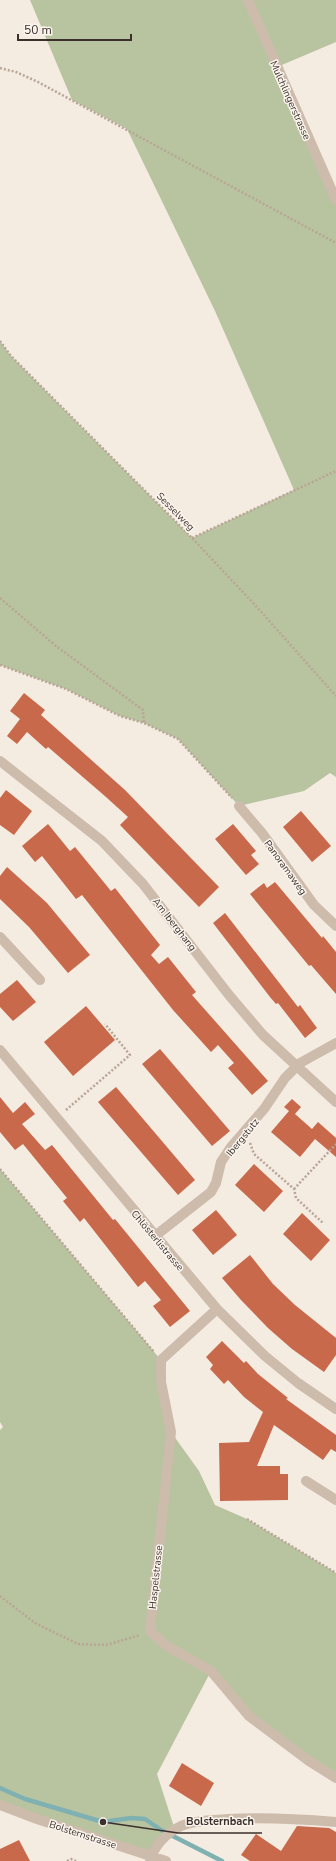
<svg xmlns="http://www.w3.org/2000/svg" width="336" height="1861" viewBox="0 0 336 1861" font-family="'Nunito Sans',sans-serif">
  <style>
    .green { fill: #b8c4a0 }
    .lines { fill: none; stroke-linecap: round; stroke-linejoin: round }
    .stream { stroke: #7fb0b2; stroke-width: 4.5 }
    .building { fill: #c8694b }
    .path { stroke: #b9a596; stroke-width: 2.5; stroke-dasharray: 2 2; stroke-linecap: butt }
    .minor { stroke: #cdbbac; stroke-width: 10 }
    .labels { text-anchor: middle; stroke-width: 3; stroke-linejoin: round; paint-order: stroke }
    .street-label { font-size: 10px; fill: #3b302b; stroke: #fbf5ee }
    .leader { fill: none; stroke: #3b302b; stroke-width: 1.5 }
    .callout-dot { fill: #3b302b; stroke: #fbf5ee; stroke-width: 1.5 }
    .callout-label { font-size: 11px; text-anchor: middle; font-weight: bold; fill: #3b302b; stroke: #fbf5ee; stroke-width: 3; stroke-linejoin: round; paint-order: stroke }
  </style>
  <rect width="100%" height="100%" fill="#f4ebe1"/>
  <path class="green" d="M30,0h306v42l-59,25 59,133v577l-6,-4 -26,18 -65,15 -61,-67 -34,-16 -24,-7 -54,-27 -66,-24v-324l11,15 181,182 102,-48 -79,-179 -88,-182 -55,-29z
    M0,1169l161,191 10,72 28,39 16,34 32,14 89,54v205l-87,-62 -38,-45 -54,103 18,56 -24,26 -151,-51v-375l3,-3 -3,-5z"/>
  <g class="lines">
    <path class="stream" d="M0,1788l25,11 78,23 28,-4 14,1 16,11 61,31"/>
  </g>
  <path class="building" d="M24,693l21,17 -4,5 84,75 94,97 -20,20 -79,-82 8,-8 -22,-20 -58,-50 -2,2 -19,-17 -10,12 -10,-8 13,-17 -10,-8z
    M6,790l26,21 -18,24 -14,-10v-27z
    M301,811l30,35 -19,16 -29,-35z
    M48,824l22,27 5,-4 36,44 4,-3 45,57 -9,10 8,9 9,-7 28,35 -4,3 76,86 -16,14 -24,-27 6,-5 -16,-18 -7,7 -38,-42 -91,-115 -6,4 -34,-43 -7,6 -13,-16z
    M233,824l23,27 -5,4 8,9 -13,11 -31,-36z
    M7,867l40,36 43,52 -22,18 -39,-46 -29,-28v-23z
    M275,882l47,56 1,-2 13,16v42l-25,-29 -2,1 -59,-72 14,-11 3,5z
    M225,913l73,94 2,-2 17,23 -12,10 -27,-35 -2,1 -6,-7 -57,-74z
    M17,980l19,22 -23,19 -13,-14v-13z
    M86,1006l29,34 -42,36 -29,-34z
    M160,1049l70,82 -18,15 -70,-82z
    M116,1087l79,93 -17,15 -80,-93z
    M0,1097l13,16 12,-11 10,12 -13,10 23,26 7,-5 61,75 2,-1 75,92 -20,16 -17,-21 8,-6 -16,-19 -7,6 -54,-69 -4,4 -17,-21 4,-3 -44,-54 -8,6 -15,-18z
    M292,1099l9,8 -6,7 17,15 6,-7 18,16v19l-21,-18 -15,18 -29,-25 18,-21 -5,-4z
    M254,1164l29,27 -19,21 -29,-27z
    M216,1210l21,25 -24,20 -21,-25z
    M302,1213l28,27 -19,21 -28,-27z
    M250,1255l23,29 22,21 41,33v17l-12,17 -32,-23 -24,-21 -27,-28 -19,-22z
    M222,1341l22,22 2,-2 12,13 30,24 -2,1 50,36v17l-5,-3 -8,11 -49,-35 -17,41h23v8h8v26l-68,1 -1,-58 30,-1 14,-30 -19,-15 -16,-17 -4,4 -14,-15 3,-4 -7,-8z
    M182,1763l32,20 -13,23 -32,-20z
    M297,1826l32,2 7,4v29h-86l-9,-6 15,-21 25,17z
    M19,1840l11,21h-30v-12z"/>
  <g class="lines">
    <path class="path" d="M0,68l16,4 22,10 298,161
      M0,341l11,15 181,182 63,67 81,91
      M192,538l144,-67
      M0,598l56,48 87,64 1,13
      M0,665l66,24 54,27 24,7 34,16 54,59
      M66,1110l64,-55 -25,-31
      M250,1143l4,11 40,35 2,9 27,25
      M0,1169l154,183
      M294,1189l42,-45
      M247,1519l89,54
      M0,1596l35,27 43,21 28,1 34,-10
      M67,1861l4,-2 5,2"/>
    <path class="minor" d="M248,0l88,200
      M0,761l102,80 41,43 86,111 34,40 73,67
      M239,806l23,27 52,72 22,21
      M0,937l40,43
      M0,1050l217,259 48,47 33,27 38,26
      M155,1236l56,-44 5,-9 5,-21 10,-15 33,-38 21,-31 15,-15 36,-20
      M217,1309l-56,51v22l10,50 -21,199 17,15 44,25 38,45 60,45 27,17
      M306,1481l30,19
      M0,1805l37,14 129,42
      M150,1861c4,-15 16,-28 31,-35 15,-6 33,-6 48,-7 36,-2 71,0 107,3"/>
  </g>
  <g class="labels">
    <g class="street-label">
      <text transform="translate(291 100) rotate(66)" y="4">Mulchlingerstrasse</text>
      <text transform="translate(176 511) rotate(45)" y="4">Sesselweg</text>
      <text transform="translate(286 867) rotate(54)" y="4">Panoramaweg</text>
      <text transform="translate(175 924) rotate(52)" y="4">Am Iberghang</text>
      <text transform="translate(242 1137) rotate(-51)" y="4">Ibergstutz</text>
      <text transform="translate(158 1240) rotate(50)" y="4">Chlösterlistrasse</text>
      <text transform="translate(155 1577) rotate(-84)" y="4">Haspelstrasse</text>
      <text transform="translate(83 1834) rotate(18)" y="4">Bolsternstrasse</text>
    </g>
  </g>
  <path class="leader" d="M103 1822L178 1833H262"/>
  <circle class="callout-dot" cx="103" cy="1822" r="4"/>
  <g class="callout-label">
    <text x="220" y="1825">Bolsternbach</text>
  </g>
  <path d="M18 34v6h113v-6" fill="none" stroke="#3b302b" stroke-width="2"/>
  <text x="24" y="34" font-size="12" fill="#3b302b" stroke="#fbf5ee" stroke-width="3" paint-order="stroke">50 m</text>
</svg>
